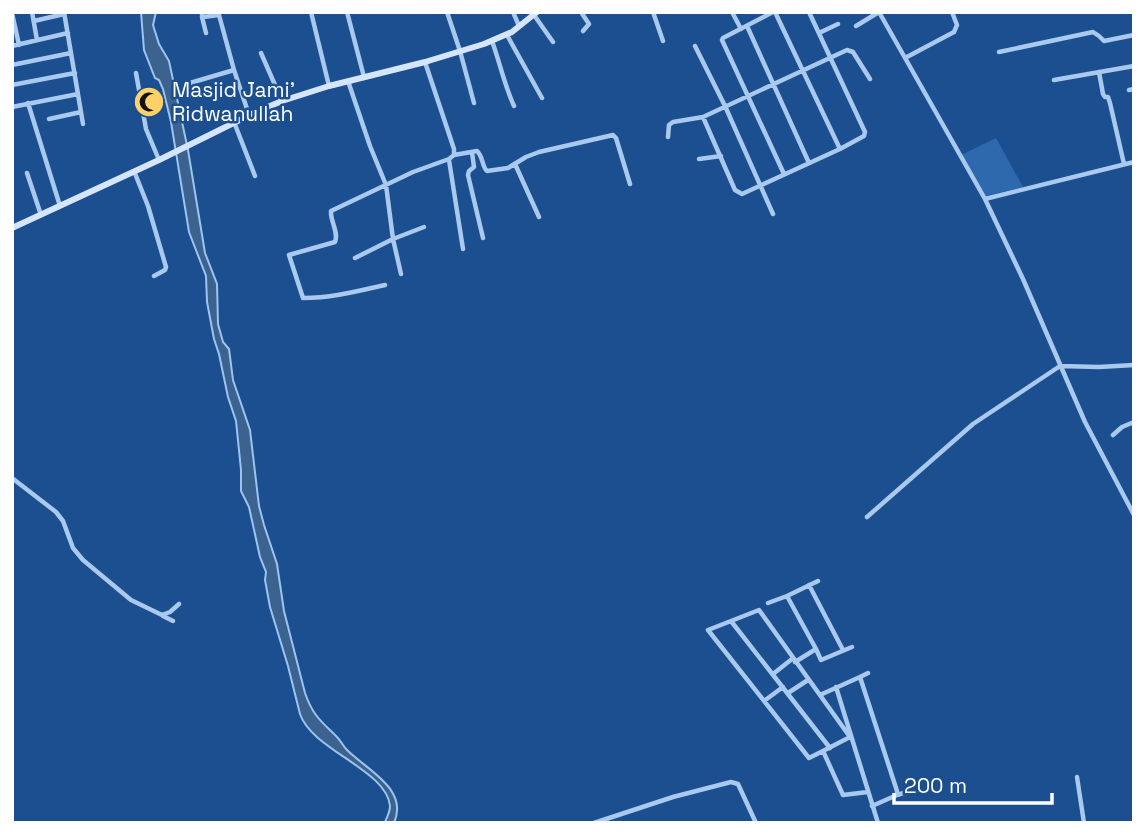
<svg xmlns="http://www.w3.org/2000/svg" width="1146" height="835" viewBox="0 0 1146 835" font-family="'Space Grotesk',sans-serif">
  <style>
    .green { fill: #2e69ad }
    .water { fill: #3c6290; stroke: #9cc4f0; stroke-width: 2 }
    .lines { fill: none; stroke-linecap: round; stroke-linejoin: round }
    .minor { stroke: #a9c9ee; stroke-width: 4.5 }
    .secondary { stroke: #d6e6fa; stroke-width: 6 }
    .labels { text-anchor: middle; stroke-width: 5; stroke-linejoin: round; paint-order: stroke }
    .poi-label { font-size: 21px; fill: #fff; stroke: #1b4f8f; text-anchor: start }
  </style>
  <rect width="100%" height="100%" fill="#1b4f8f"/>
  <path class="green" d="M996,138l27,49 -38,9 -24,-41z"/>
  <path class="water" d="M141,12h15l-3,13 6,19 10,17 19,89 17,103 12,31 1,40 5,18 6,7 4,31 17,50 9,76 5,19 13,39 7,47 21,82c8,23 16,28 32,44 4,4 6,9 10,13 20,20 62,39 47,73l-9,-1c2,-5 5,-10 5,-16 -3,-36 -78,-56 -90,-92l-12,-48 -18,-59 -5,-27 1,-8 -6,-15 -11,-50 -8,-16v-21l-5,-49 -8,-24 -9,-43 -5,-15 -7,-37 -1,-26 -17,-44 -18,-110 -8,-33 -4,-9 -4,-2 -11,-28z"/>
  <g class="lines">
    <path class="minor" d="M32,12l5,28
      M201,12l2,5 16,-2 15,55 15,45
      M311,12l18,74
      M347,12l17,65
      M447,12l13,39 14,52
      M513,12l6,14
      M581,12l8,12 -6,7
      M653,12l10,29
      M732,12l9,17
      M773,12l-50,26 -1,2 62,134
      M775,12l65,137
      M879,12l106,187 38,80 62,143 49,93
      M12,13l7,32
      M534,15l19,27
      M202,17l4,16
      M34,21l30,-7
      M747,26l62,137
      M856,26l23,-14
      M819,33l19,-9
      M507,35l35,63
      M492,41c8,22 12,43 22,65
      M12,46l56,-13
      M695,46l30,60 48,108
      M999,52l94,-20 6,4 5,5 30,-6
      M261,53l21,48
      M905,58l49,-26 3,-7 -5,-13
      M12,65l59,-12
      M1099,72l4,22 2,3h3l2,6 14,61
      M136,73l10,56 13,31
      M1054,80l80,-14
      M348,81l22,65 16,39 7,54 8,35
      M190,83l44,-13
      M12,85l63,-12
      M1129,90l5,-1
      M28,103l32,103
      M12,107l66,-13
      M81,112l2,12
      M703,117l32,73 7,4 98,-45 24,-13 1,-4 -56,-120
      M49,119l32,-7 -17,-100
      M234,122l21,54
      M668,137l1,-12 4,-3 30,-5 144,-67 6,2 17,27
      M472,152l2,15 -5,4 -1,4 15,63
      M454,155l23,-4c6,5 5,16 10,20l21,-3 18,-11 13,-5 74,-17 3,3 14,46
      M699,159l22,-3
      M449,160l14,89
      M515,164l24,53
      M134,171l14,35 18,61 -1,3 -11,6
      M27,173l14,42
      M985,199l149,-37
      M355,258l38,-19 31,-12
      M385,285c-27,6 -53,13 -82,13l-14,-43 46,-13c4,-10 -5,-21 -4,-31l82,-39 36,-13 5,-4v-6l-29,-87
      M1113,435l9,-8 12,-5
      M12,478l44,34 7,9 10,27 10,12 48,40 31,15 8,-3 9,-8
      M867,517l106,-93 87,-58 39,1 35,-2
      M809,585l34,65
      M787,596l31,-15
      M768,603l19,-7 29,53
      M163,616l10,5
      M731,621l28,-11 91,127 -27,14 20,44 25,-3
      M795,662l21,-13 5,11 31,-13
      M773,674l19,-15
      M860,677l8,-4
      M836,687l42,136
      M788,693l20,-13
      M820,695l40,-18 37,114v4l-25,11
      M764,701l19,-14
      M823,751l-14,7 -101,-128 23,-9 99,127
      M1077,777l7,46
      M897,795l10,-3
      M594,823l79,-26 58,-15 7,2 18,39"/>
    <path class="secondary" d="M12,228l147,-68 97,-48 26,-11 47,-15 96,-24 59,-18 28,-12 25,-20"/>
  </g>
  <defs>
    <g id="mosque-disc" transform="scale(1.575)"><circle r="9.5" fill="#ffd166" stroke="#1b4f8f"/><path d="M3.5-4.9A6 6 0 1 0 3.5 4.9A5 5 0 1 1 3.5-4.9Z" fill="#111"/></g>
  </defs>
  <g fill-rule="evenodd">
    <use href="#mosque-disc" x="149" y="102"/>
  </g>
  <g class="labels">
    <g class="poi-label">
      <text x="172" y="97">Masjid Jami'<tspan x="172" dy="24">Ridwanullah</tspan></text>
    </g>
  </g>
  <rect width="1146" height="835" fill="none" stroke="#ffffff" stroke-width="28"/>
  <path d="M894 793v10h158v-10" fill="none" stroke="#ffffff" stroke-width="3.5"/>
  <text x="904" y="793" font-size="21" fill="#ffffff" stroke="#1b4f8f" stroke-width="5" paint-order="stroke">200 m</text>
</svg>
